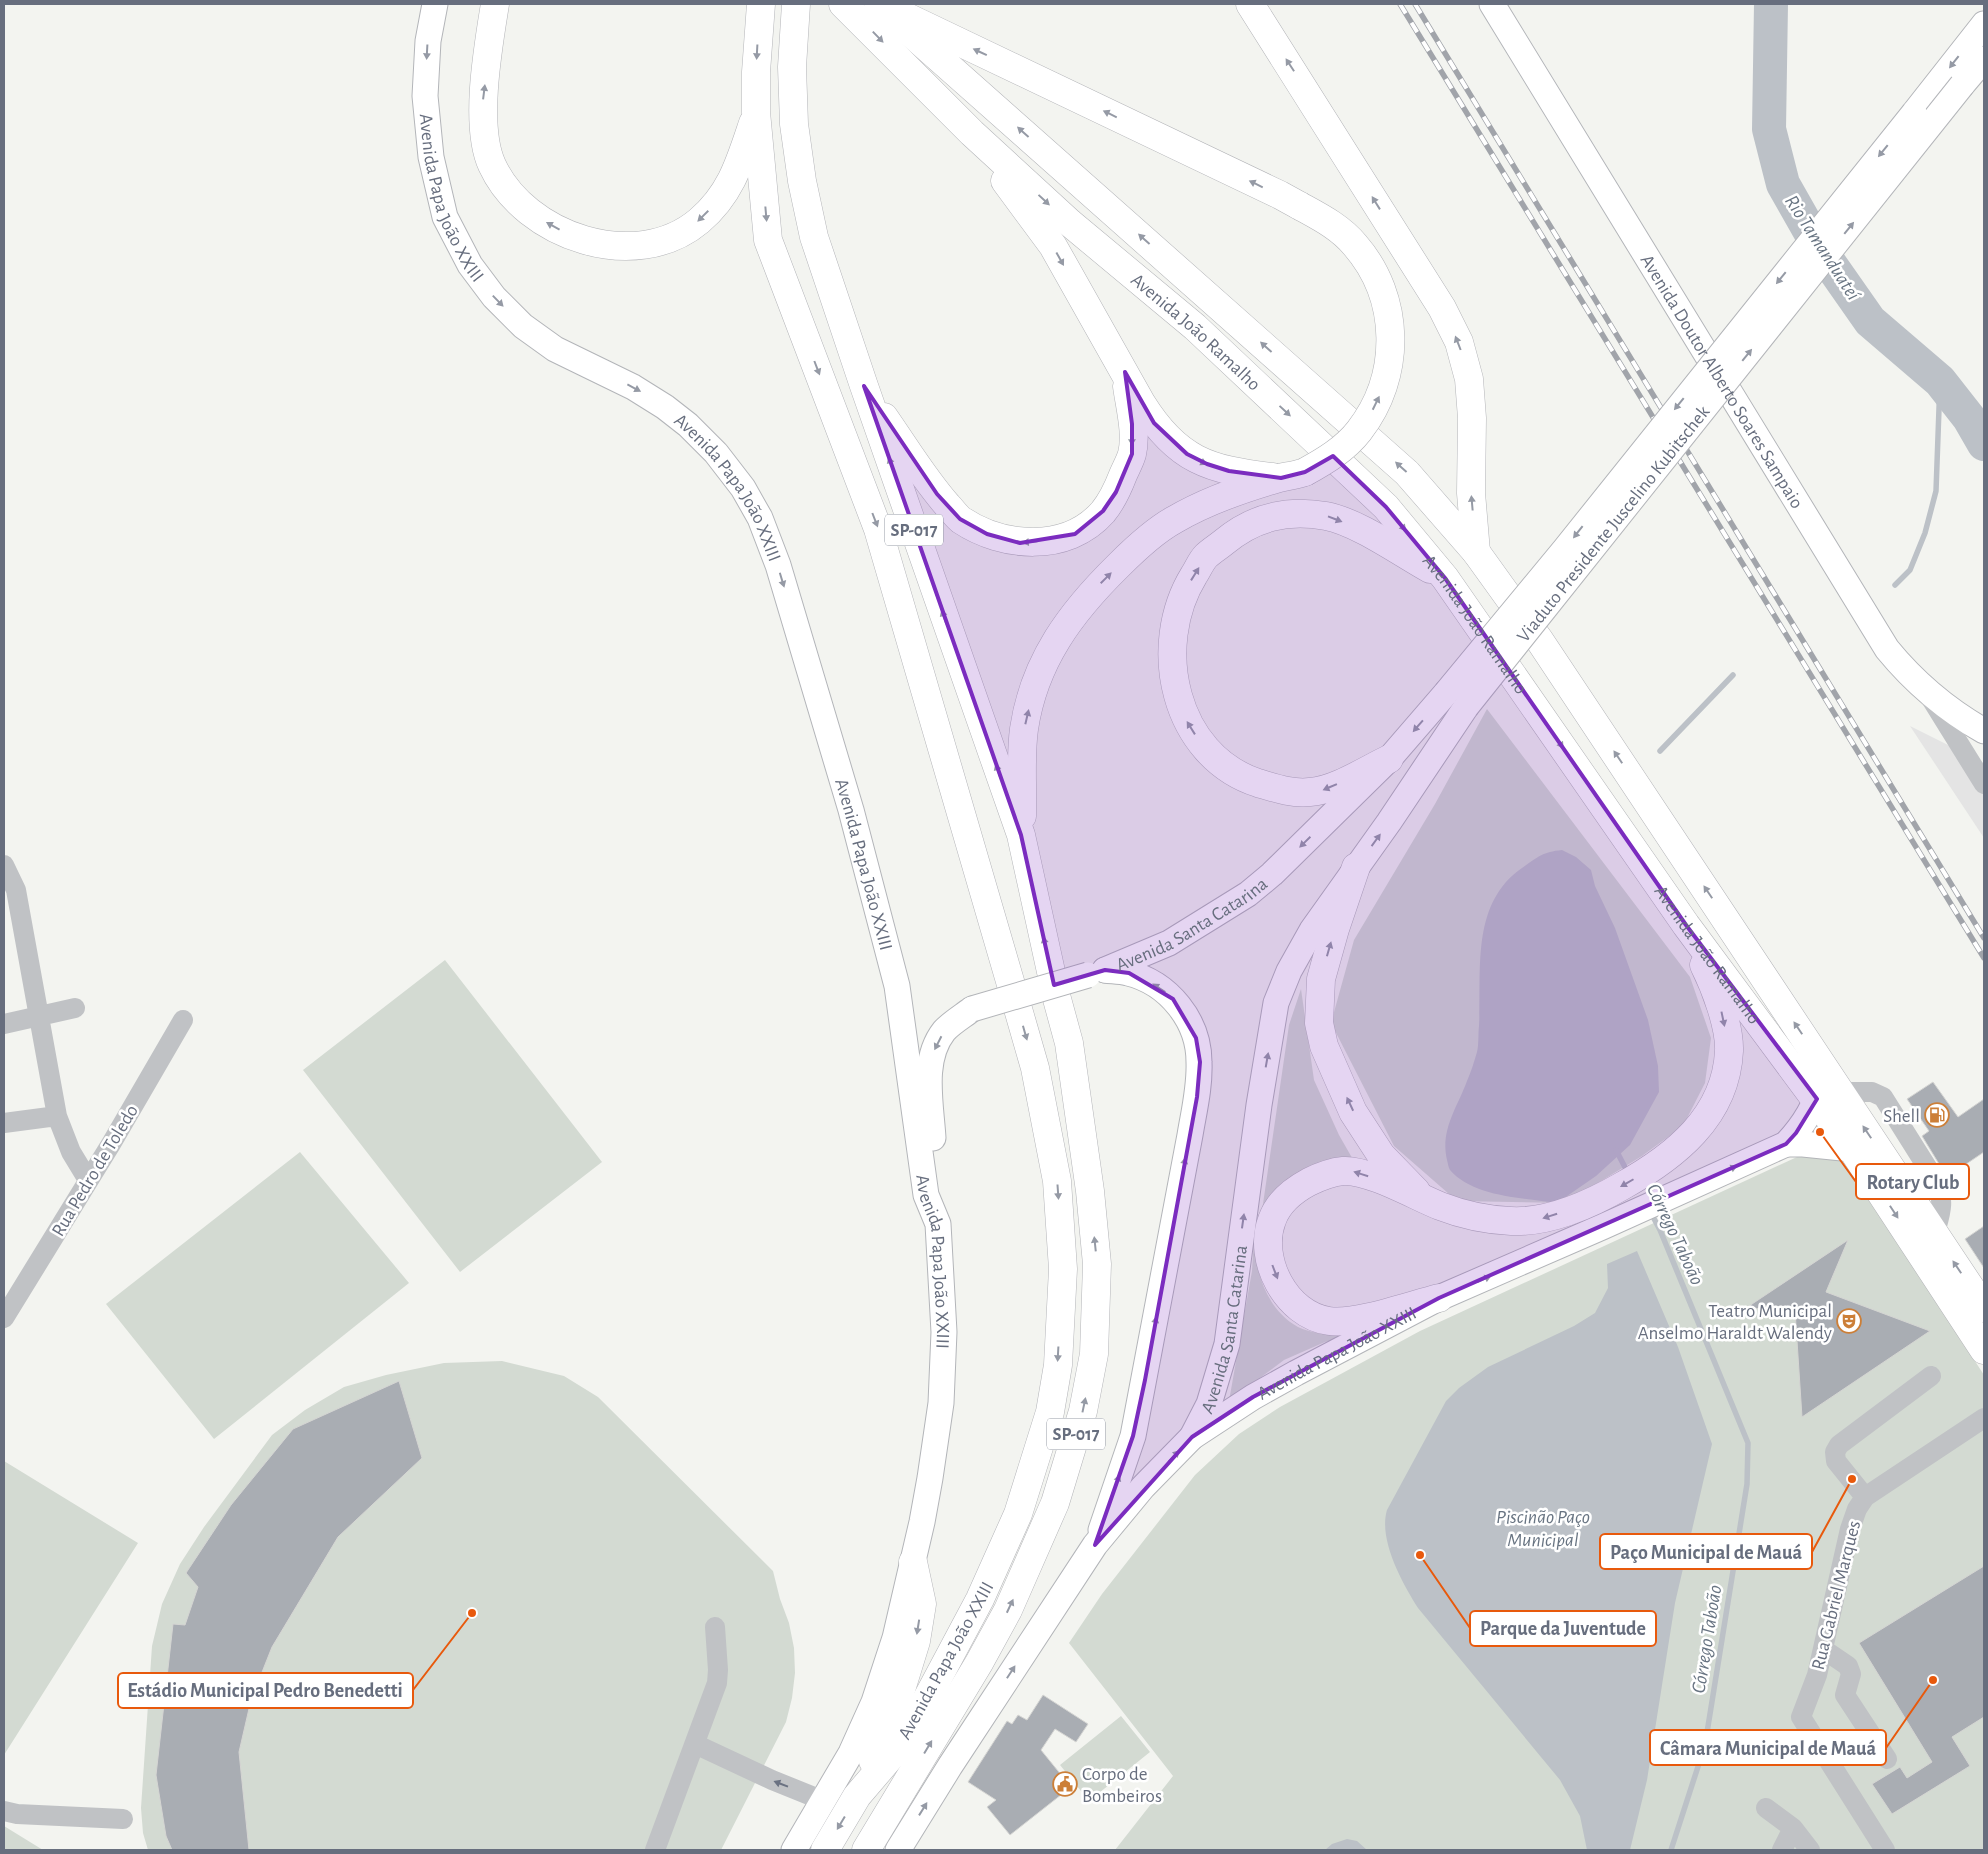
<svg xmlns="http://www.w3.org/2000/svg" width="1988" height="1854" viewBox="0 0 1988 1854" font-family="'Alegreya Sans',sans-serif">
  <style>
    .built { fill: #e4e4e4 }
    .green { fill: #d3dad2 }
    .water { fill: #bcc1c7 }
    .lines { fill: none; stroke-linecap: round; stroke-linejoin: round }
    .stream { stroke: #bcc1c7; stroke-width: 5.5 }
    .river { stroke: #bcc1c7; stroke-width: 34 }
    .building { fill: #a9adb3; stroke: #d5d5d3 }
    .major-casing { stroke: #b3b5b9; stroke-width: 27 }
    .highway-casing { stroke: #b3b4b8; stroke-width: 29 }
    .minor { stroke: #c0c2c5; stroke-width: 20 }
    .major { stroke: #fff; stroke-width: 25 }
    .highway { stroke: #fff; stroke-width: 28 }
    .rail-casing { stroke: #a1a4aa; stroke-width: 5.5 }
    .rail { stroke: #fff; stroke-width: 4; stroke-dasharray: 11; stroke-linecap: butt }
    .major-bridge-casing { stroke: #b3b5b9; stroke-width: 27; stroke-linecap: butt }
    .highway-bridge-casing { stroke: #b3b4b8; stroke-width: 29; stroke-linecap: butt }
    .major-bridge { stroke: #fff; stroke-width: 25 }
    .highway-bridge { stroke: #fff; stroke-width: 28 }
    .oneway { fill: #959aa5 }
    .oneway2 { fill: #6b7282 }
    .marked { fill: #7b2cbf; fill-opacity: 0.2; stroke: #7b2cbf; stroke-width: 4; stroke-linejoin: round }
    .labels { text-anchor: middle; stroke-width: 5; stroke-linejoin: round; paint-order: stroke }
    .shield { fill: #fff; stroke: #959aa5; stroke-width: 1 }
    .shield-label { font-size: 18px; font-weight: bold; fill: #676e7e }
    .street-label { font-size: 19px; fill: #676e7e; stroke: #fff }
    .poi-label { font-size: 19px; fill: #676e7e; stroke: #fff; text-anchor: end }
    .water-label { font-size: 20px; font-style: italic; fill: #687482; stroke: #fff }
    .leader { fill: none; stroke: #e8590c; stroke-width: 2 }
    .callout-dot { fill: #e8590c; stroke: #fff; stroke-width: 2 }
    .callout { fill: #fff; stroke: #e8590c; stroke-width: 2 }
    .callout-label { font-size: 20px; text-anchor: middle; font-weight: bold; fill: #676e7e }
  </style>
  <rect width="100%" height="100%" fill="#f3f4f0"/>
  <path class="built" d="M1910,726l74,37v75z"/>
  <path class="green" d="M1487,709l203,268 21,61 -6,45 -22,43 -41,30 -77,47 -108,-2 -63,-55 -63,-123 23,-83 81,-136z
    M445,960l157,202 -142,110 -157,-202z
    M1301,989l13,91 25,55 16,28 -42,5 -57,92c5,27 17,53 42,67 11,6 34,8 47,10l-20,5 -41,18 -55,41 23,-130 2,-33 9,-34 26,-179z
    M1810,1151l36,12 138,212v475h-869l58,-74 -104,-133 33,-49 93,-119 44,-41 41,-27 140,-76z
    M300,1152l109,131 -195,156 -108,-135z
    M502,1361l62,15 34,21 175,174 7,28 9,24 5,25 1,25 -3,25 -6,24 -65,128h-573l-5,-17 -2,-25 11,-162 10,-42 18,-40 24,-37 68,-92 33,-25 39,-23 42,-12 58,-12z
    M4,1461l134,82 -134,212z
    M1121,1716l29,36 -61,49 -29,-36z
    M4,1826l39,24h-39z"/>
  <path class="water" d="M1562,850l14,7 15,13 4,16 20,42 33,92 10,46 1,26 -29,53 -34,31 -39,27c-33,-5 -84,-6 -107,-33 -2,-3 -2,-7 -3,-10 -7,-30 10,-52 20,-79 4,-9 7,-19 10,-29 2,-8 1,-18 2,-26 3,-55 -9,-122 43,-158 16,-11 20,-16 40,-18z
    M1637,1251l41,96 34,97 -37,159 -28,177 -17,70h-43l-7,-34 -20,-36 -142,-172c-15,-24 -40,-68 -31,-98l59,-109 13,-13 29,-21 86,-41 21,-13 13,-25 -1,-24z
    M1347,1839l10,2 10,9h-42l7,-6z"/>
  <g class="lines">
    <path class="stream" d="M1895,585l15,-15 15,-37 11,-42 4,-110
      M1660,751l73,-76
      M1616,1150l13,25
      M1650,1211l10,19 88,213 -1,41 -42,261 -34,105"/>
    <path class="river" d="M1771,4l-2,125 14,55 38,67 49,70 70,60 29,37 15,26"/>
  </g>
  <path class="building" d="M1933,1082l25,35 26,-18v53l-37,25 -25,-41 7,-5 -22,-32z
    M1984,1226v42l-19,-29z
    M1848,1240l-22,52 104,39 -128,86 -7,-107 -49,-2z
    M399,1381l23,77 -84,79 -66,110 -21,53 -12,52 10,98h-77l-6,-14 -10,-61 17,-151 12,1 13,-38 -12,-14 45,-68 62,-76z
    M1984,1566v151l-32,20 18,29 -78,48 -20,-30 28,-17 7,11 25,-16 -73,-119z
    M1043,1695l45,29 -12,18 -21,-13 -14,21 30,37 -61,48 -23,-28 9,-7 -28,-18 39,-61 5,3 6,-9 9,5z"/>
  <g class="lines">
    <g class="major-casing">
      <g id="major">
        <path id="s1" d="M435,4l-7,37 -3,55 6,61 14,60 25,48 24,32 29,29 32,23 78,38 32,20 23,18 28,28 27,35 17,30 18,47 73,245 46,176 29,209 12,29 6,108 -3,71 -11,75 -8,44 -27,116 -21,64 -23,51 -57,97"/>
        <path id="s2" d="M1492,4l395,645c27,33 60,61 97,82"/>
        <path d="M1962,85l22,-26"/>
        <path d="M1914,113l70,-89"/>
        <path id="s3" d="M1105,970l64,-27 79,-49 24,-20 117,-115 57,-66"/>
        <path d="M933,1138c-2,-34 -12,-78 11,-107 7,-8 19,-15 28,-22"/>
        <path d="M1786,1144h17l49,5"/>
        <path id="s4" d="M1192,1437l17,-33 18,-60 32,-239 17,-102 13,-32 23,-41 77,-108 77,-115"/>
        <path d="M1101,1530l32,-94 57,-301c4,-24 10,-48 9,-73 0,-41 -30,-79 -71,-89 -7,-2 -15,-2 -23,-3"/>
        <path id="s5" d="M898,1850l52,-84 145,-221 48,-58 49,-50 61,-40 43,-24 143,-75 163,-71 184,-83c17,-18 29,-36 35,-60"/>
      </g>
    </g>
    <g class="highway-casing">
      <g id="highway">
        <path d="M495,4c-7,43 -21,122 -3,161 33,72 144,109 207,56 32,-27 41,-59 54,-98"/>
        <path d="M761,4l-5,68v40l12,128 110,289 134,459 23,80 22,113 6,88 -5,96 -8,47 -32,102 -38,85 -57,107 -31,49 -35,41 -32,54"/>
        <path d="M796,4l-4,63 2,57 8,57 12,56 50,149 157,449 36,164 12,44 21,148 7,73 -3,90 -11,57 -28,92 -47,107 -29,53 -113,187"/>
        <path id="s6" d="M843,4l129,129 98,90 125,104 191,180 59,71 241,347 166,224 132,201"/>
        <path d="M878,4l529,469 69,79 64,89 444,667"/>
        <path d="M1250,4l192,304 17,34 10,37 3,39 -1,75 5,59"/>
        <path d="M907,17l373,178 20,11"/>
        <path d="M1005,181l48,65 89,158c35,56 67,66 130,73"/>
        <path d="M884,417c21,30 40,62 64,89 4,4 8,10 13,14 42,28 106,33 142,-8 9,-11 15,-24 20,-37 3,-7 7,-14 9,-21 5,-21 -2,-46 -5,-68"/>
        <path d="M1389,759c-23,11 -53,31 -79,33 -18,2 -35,-4 -52,-9 -84,-27 -108,-137 -64,-208 4,-6 7,-14 12,-19 5,-5 12,-9 18,-14 30,-25 63,-33 102,-26 32,6 75,37 104,53"/>
        <path d="M1022,816c1,-29 -2,-58 2,-87 10,-68 47,-117 95,-164 16,-16 35,-34 55,-45 32,-19 70,-32 105,-42 9,-2 18,-3 26,-6"/>
        <path d="M1356,867l-21,62 -14,50 -2,44 5,23 29,66 28,43 35,36"/>
        <path d="M1439,1298c-28,7 -83,27 -110,23 -43,-6 -72,-62 -57,-101 6,-17 22,-30 37,-38 10,-5 23,-10 34,-11 25,-2 74,26 97,35 23,9 47,14 71,15 38,2 78,-16 111,-35 52,-29 104,-69 107,-135 1,-25 -14,-64 -25,-86"/>
        <path d="M873,1761l22,-52 21,-68 6,-37 -9,-42"/>
      </g>
    </g>
    <path class="minor" d="M1930,697l54,87
      M4,865l12,25 41,226 14,36 17,28
      M4,1024l71,-16
      M1840,1092h32l11,5 54,86c8,20 3,31 -2,50
      M4,1123l53,-7
      M4,1318l107,-174 72,-124
      M1865,1497l-29,-36 -1,-9 4,-7 92,-69
      M1823,1649l25,17 3,8 -6,21 42,64
      M695,1744l77,36 52,21
      M1766,1808l27,20 17,22
      M4,1811l13,3 106,5
      M655,1850l62,-167 1,-13 -3,-43
      M1782,1850l11,-22
      M1885,1850l-84,-133 16,-42 33,-146 7,-20 8,-12 119,-79"/>
    <use href="#major" class="major"/>
    <use href="#highway" class="highway"/>
    <g class="rail-casing">
      <path id="rail" d="M1400,4l584,954
        M1415,4l569,934"/>
    </g>
    <use href="#rail" class="rail"/>
    <g class="major-bridge-casing">
      <g id="major-bridge">
        <path d="M1446,693l119,-144 349,-436"/>
        <path id="s7" d="M1466,707l496,-622"/>
        <path d="M972,1009l116,-34"/>
      </g>
    </g>
    <g class="highway-bridge-casing">
      <path id="highway-bridge" d="M1300,206c20,11 40,21 55,39 46,53 47,131 4,186 -14,18 -34,30 -54,41"/>
    </g>
    <use href="#major-bridge" class="major-bridge"/>
    <use href="#highway-bridge" class="highway-bridge"/>
  </g>
  <defs><path id="oneway-solid" d="M-6-.8H1V-3.2L6.5 0L1 3.2V.8H-6Z" transform="scale(1.25)"/></defs>
  <g class="oneway">
    <use href="#oneway-solid" transform="translate(878 37) rotate(46)"/>
    <use href="#oneway-solid" transform="translate(427 52) rotate(93)"/>
    <use href="#oneway-solid" transform="translate(757 52) rotate(93)"/>
    <use href="#oneway-solid" transform="translate(980 52) rotate(-155)"/>
    <use href="#oneway-solid" transform="translate(1954 62) rotate(128)"/>
    <use href="#oneway-solid" transform="translate(1290 65) rotate(-123)"/>
    <use href="#oneway-solid" transform="translate(484 92) rotate(-83)"/>
    <use href="#oneway-solid" transform="translate(1110 114) rotate(-154)"/>
    <use href="#oneway-solid" transform="translate(1023 132) rotate(-138)"/>
    <use href="#oneway-solid" transform="translate(1883 151) rotate(129)"/>
    <use href="#oneway-solid" transform="translate(1256 184) rotate(-154)"/>
    <use href="#oneway-solid" transform="translate(1044 200) rotate(43)"/>
    <use href="#oneway-solid" transform="translate(1376 203) rotate(-122)"/>
    <use href="#oneway-solid" transform="translate(766 214) rotate(85)"/>
    <use href="#oneway-solid" transform="translate(703 216) rotate(135)"/>
    <use href="#oneway-solid" transform="translate(553 226) rotate(-151)"/>
    <use href="#oneway-solid" transform="translate(1849 228) rotate(-51)"/>
    <use href="#oneway-solid" transform="translate(1144 239) rotate(-138)"/>
    <use href="#oneway-solid" transform="translate(1060 259) rotate(61)"/>
    <use href="#oneway-solid" transform="translate(1781 278) rotate(129)"/>
    <use href="#oneway-solid" transform="translate(498 301) rotate(46)"/>
    <use href="#oneway-solid" transform="translate(1458 343) rotate(-111)"/>
    <use href="#oneway-solid" transform="translate(1266 347) rotate(-138)"/>
    <use href="#oneway-solid" transform="translate(1747 355) rotate(-51)"/>
    <use href="#oneway-solid" transform="translate(817 368) rotate(69)"/>
    <use href="#oneway-solid" transform="translate(634 388) rotate(28)"/>
    <use href="#oneway-solid" transform="translate(1376 403) rotate(-64)"/>
    <use href="#oneway-solid" transform="translate(1679 404) rotate(129)"/>
    <use href="#oneway-solid" transform="translate(1285 411) rotate(43)"/>
    <use href="#oneway-solid" transform="translate(1132 438) rotate(91)"/>
    <use href="#oneway-solid" transform="translate(1200 461) rotate(27)"/>
    <use href="#oneway-solid" transform="translate(891 464) rotate(-109)"/>
    <use href="#oneway-solid" transform="translate(1401 467) rotate(-138)"/>
    <use href="#oneway-solid" transform="translate(1472 503) rotate(-95)"/>
    <use href="#oneway-solid" transform="translate(1335 519) rotate(21)"/>
    <use href="#oneway-solid" transform="translate(875 520) rotate(69)"/>
    <use href="#oneway-solid" transform="translate(1401 525) rotate(50)"/>
    <use href="#oneway-solid" transform="translate(1578 532) rotate(128)"/>
    <use href="#oneway-solid" transform="translate(1030 542) rotate(175)"/>
    <use href="#oneway-solid" transform="translate(1195 574) rotate(-58)"/>
    <use href="#oneway-solid" transform="translate(1106 578) rotate(-45)"/>
    <use href="#oneway-solid" transform="translate(782 580) rotate(73)"/>
    <use href="#oneway-solid" transform="translate(944 617) rotate(-109)"/>
    <use href="#oneway-solid" transform="translate(1027 717) rotate(-77)"/>
    <use href="#oneway-solid" transform="translate(1418 726) rotate(131)"/>
    <use href="#oneway-solid" transform="translate(1191 728) rotate(-122)"/>
    <use href="#oneway-solid" transform="translate(1559 742) rotate(55)"/>
    <use href="#oneway-solid" transform="translate(1618 757) rotate(-124)"/>
    <use href="#oneway-solid" transform="translate(998 771) rotate(-109)"/>
    <use href="#oneway-solid" transform="translate(1330 787) rotate(157)"/>
    <use href="#oneway-solid" transform="translate(1376 840) rotate(-54)"/>
    <use href="#oneway-solid" transform="translate(1305 842) rotate(136)"/>
    <use href="#oneway-solid" transform="translate(1708 892) rotate(-124)"/>
    <use href="#oneway-solid" transform="translate(1045 944) rotate(-102)"/>
    <use href="#oneway-solid" transform="translate(1329 949) rotate(-74)"/>
    <use href="#oneway-solid" transform="translate(1159 988) rotate(-147)"/>
    <use href="#oneway-solid" transform="translate(1723 1019) rotate(78)"/>
    <use href="#oneway-solid" transform="translate(1798 1028) rotate(-124)"/>
    <use href="#oneway-solid" transform="translate(1025 1033) rotate(74)"/>
    <use href="#oneway-solid" transform="translate(938 1043) rotate(117)"/>
    <use href="#oneway-solid" transform="translate(1267 1060) rotate(-80)"/>
    <use href="#oneway-solid" transform="translate(1350 1104) rotate(-115)"/>
    <use href="#oneway-solid" transform="translate(1867 1132) rotate(-124)"/>
    <use href="#oneway-solid" transform="translate(1184 1165) rotate(-80)"/>
    <use href="#oneway-solid" transform="translate(1730 1169) rotate(-24)"/>
    <use href="#oneway-solid" transform="translate(1361 1174) rotate(-163)"/>
    <use href="#oneway-solid" transform="translate(1627 1183) rotate(150)"/>
    <use href="#oneway-solid" transform="translate(1058 1192) rotate(86)"/>
    <use href="#oneway-solid" transform="translate(1894 1212) rotate(57)"/>
    <use href="#oneway-solid" transform="translate(1550 1216) rotate(162)"/>
    <use href="#oneway-solid" transform="translate(1243 1221) rotate(-82)"/>
    <use href="#oneway-solid" transform="translate(1095 1244) rotate(-96)"/>
    <use href="#oneway-solid" transform="translate(1957 1267) rotate(-124)"/>
    <use href="#oneway-solid" transform="translate(1275 1272) rotate(69)"/>
    <use href="#oneway-solid" transform="translate(1484 1279) rotate(-24)"/>
    <use href="#oneway-solid" transform="translate(1155 1324) rotate(-80)"/>
    <use href="#oneway-solid" transform="translate(1058 1354) rotate(93)"/>
    <use href="#oneway-solid" transform="translate(1084 1405) rotate(-78)"/>
    <use href="#oneway-solid" transform="translate(1174 1456) rotate(-46)"/>
    <use href="#oneway-solid" transform="translate(1117 1482) rotate(-71)"/>
    <use href="#oneway-solid" transform="translate(1010 1606) rotate(-65)"/>
    <use href="#oneway-solid" transform="translate(918 1627) rotate(99)"/>
    <use href="#oneway-solid" transform="translate(1011 1672) rotate(-57)"/>
    <use href="#oneway-solid" transform="translate(928 1747) rotate(-59)"/>
    <use href="#oneway-solid" transform="translate(923 1809) rotate(-58)"/>
    <use href="#oneway-solid" transform="translate(841 1823) rotate(121)"/>
  </g>
  <use class="oneway2" href="#oneway-solid" transform="translate(781 1784) rotate(-159)"/>
  <path class="marked" d="M1125,372l29,51 33,31 20,10 22,7 52,7 24,-6 28,-16 53,51 59,71 241,347 131,174 -21,34 -10,11 -347,154 -186,99 -61,40 -97,108 38,-109 12,-56 52,-283 3,-35 -4,-24 -23,-39 -44,-26 -24,-3 -51,15 -33,-150 -157,-449 73,108 23,25 27,15 33,9 55,-9 28,-23 13,-19 16,-38v-30z"/>
  <defs>
    <g id="fuel-ring" transform="scale(1.25)"><circle r="9.5" fill="#fff" stroke="#cc7f38" stroke-width="1.5"/><path d="M-5.5-6h7V0h2V4h1.3V-2.5L3-4.5l.8-.8L6-3V5H2.5V1h-1V6h-7ZM-4.2-4.7v3.2H.2V-4.7Z" fill="#cc7f38"/></g>
    <g id="theatre-ring" transform="scale(1.25)"><circle r="9.5" fill="#fff" stroke="#cc7f38" stroke-width="1.5"/><path d="M-5-5.5Q0-4 5-5.5V0Q5 5 0 6Q-5 5-5 0ZM-3.3-2.5H-1v1.5H-3.3ZM1-2.5H3.3v1.5H1ZM-2.8 1Q0 5.5 2.8 1Z" fill="#cc7f38"/></g>
    <g id="civic-ring" transform="scale(1.25)"><circle r="9.5" fill="#fff" stroke="#cc7f38" stroke-width="1.5"/><path d="M-.6-6.5H3V-4.5H.6V-3L4-1V1h2V6H-6V1h2V-1L-.6-3ZM-1.2 2.5V6h2.4V2.5Z" fill="#cc7f38"/></g>
  </defs>
  <g fill-rule="evenodd">
    <use href="#fuel-ring" x="1937" y="1115"/>
    <use href="#theatre-ring" x="1849" y="1321"/>
    <use href="#civic-ring" x="1065" y="1784"/>
  </g>
  <g class="labels">
    <g class="shield">
      <rect x="885" y="514.5" width="58" height="31" rx="4"/>
      <rect x="1047" y="1418.5" width="58" height="31" rx="4"/>
    </g>
    <g class="shield-label">
      <text x="914" y="536">SP-017</text>
      <text x="1076" y="1440">SP-017</text>
    </g>
    <g class="street-label">
      <text dy="7" stroke="none"><textPath href="#s1" startOffset="199">Avenida Papa João XXIII</textPath></text>
      <text dy="7" stroke="none"><textPath href="#s6" startOffset="482">Avenida João Ramalho</textPath></text>
      <text dy="7" stroke="none"><textPath href="#s2" startOffset="442">Avenida Doutor Alberto Soares Sampaio</textPath></text>
      <text dy="7" stroke="none"><textPath href="#s1" startOffset="619">Avenida Papa João XXIII</textPath></text>
      <text dy="7" stroke="none"><textPath href="#s7" startOffset="235">Viaduto Presidente Juscelino Kubitschek</textPath></text>
      <text dy="7" stroke="none"><textPath href="#s6" startOffset="888">Avenida João Ramalho</textPath></text>
      <text dy="7" stroke="none"><textPath href="#s1" startOffset="1024">Avenida Papa João XXIII</textPath></text>
      <text dy="7" stroke="none"><textPath href="#s3" startOffset="98">Avenida Santa Catarina</textPath></text>
      <text dy="7" stroke="none"><textPath href="#s6" startOffset="1292">Avenida João Ramalho</textPath></text>
      <text transform="translate(94 1170) rotate(-59)" y="7">Rua Pedro de Toledo</text>
      <text dy="7" stroke="none"><textPath href="#s1" startOffset="1429">Avenida Papa João XXIII</textPath></text>
      <text dy="7" stroke="none"><textPath href="#s4" startOffset="114">Avenida Santa Catarina</textPath></text>
      <text dy="7" stroke="none"><textPath href="#s5" startOffset="676">Avenida Papa João XXIII</textPath></text>
      <text transform="translate(1835 1595) rotate(-76)" y="7">Rua Gabriel Marques</text>
      <text transform="translate(945 1660) rotate(-61)" y="7">Avenida Papa João XXIII</text>
    </g>
    <g class="poi-label">
      <text x="1920" y="1122">Shell</text>
      <text x="1832" y="1317">Teatro Municipal<tspan x="1832" dy="22">Anselmo Haraldt Walendy</tspan></text>
      <text x="1082" y="1780" text-anchor="start">Corpo de<tspan x="1082" dy="22">Bombeiros</tspan></text>
    </g>
    <g class="water-label">
      <text transform="translate(1823 247) rotate(57)" y="7">Rio Tamanduateí</text>
      <text transform="translate(1676 1234) rotate(65)" y="7">Córrego Taboão</text>
      <text x="1543" y="1523">Piscinão Paço<tspan x="1543" dy="23">Municipal</tspan></text>
      <text transform="translate(1706 1639) rotate(-81)" y="7">Córrego Taboão</text>
    </g>
  </g>
  <path class="leader" d="M1820 1132L1856 1182M1852 1479L1812 1552M1420 1555L1470 1628M472 1613L413 1690M1933 1680L1886 1748"/>
  <g class="callout-dot">
    <circle cx="1820" cy="1132" r="5"/>
    <circle cx="1852" cy="1479" r="5"/>
    <circle cx="1420" cy="1555" r="5"/>
    <circle cx="472" cy="1613" r="5"/>
    <circle cx="1933" cy="1680" r="5"/>
  </g>
  <g class="callout">
    <rect x="1856" y="1164" width="113" height="35" rx="5"/>
    <rect x="1600" y="1534" width="212" height="35" rx="5"/>
    <rect x="1470" y="1611" width="186" height="35" rx="5"/>
    <rect x="118" y="1673" width="295" height="35" rx="5"/>
    <rect x="1650" y="1730" width="236" height="35" rx="5"/>
  </g>
  <g class="callout-label">
    <text x="1913" y="1189">Rotary Club</text>
    <text x="1706" y="1559">Paço Municipal de Mauá</text>
    <text x="1563" y="1635">Parque da Juventude</text>
    <text x="265" y="1697">Estádio Municipal Pedro Benedetti</text>
    <text x="1768" y="1755">Câmara Municipal de Mauá</text>
  </g>
  <rect width="1988" height="1854" fill="none" stroke="#676e7e" stroke-width="10"/>
</svg>
